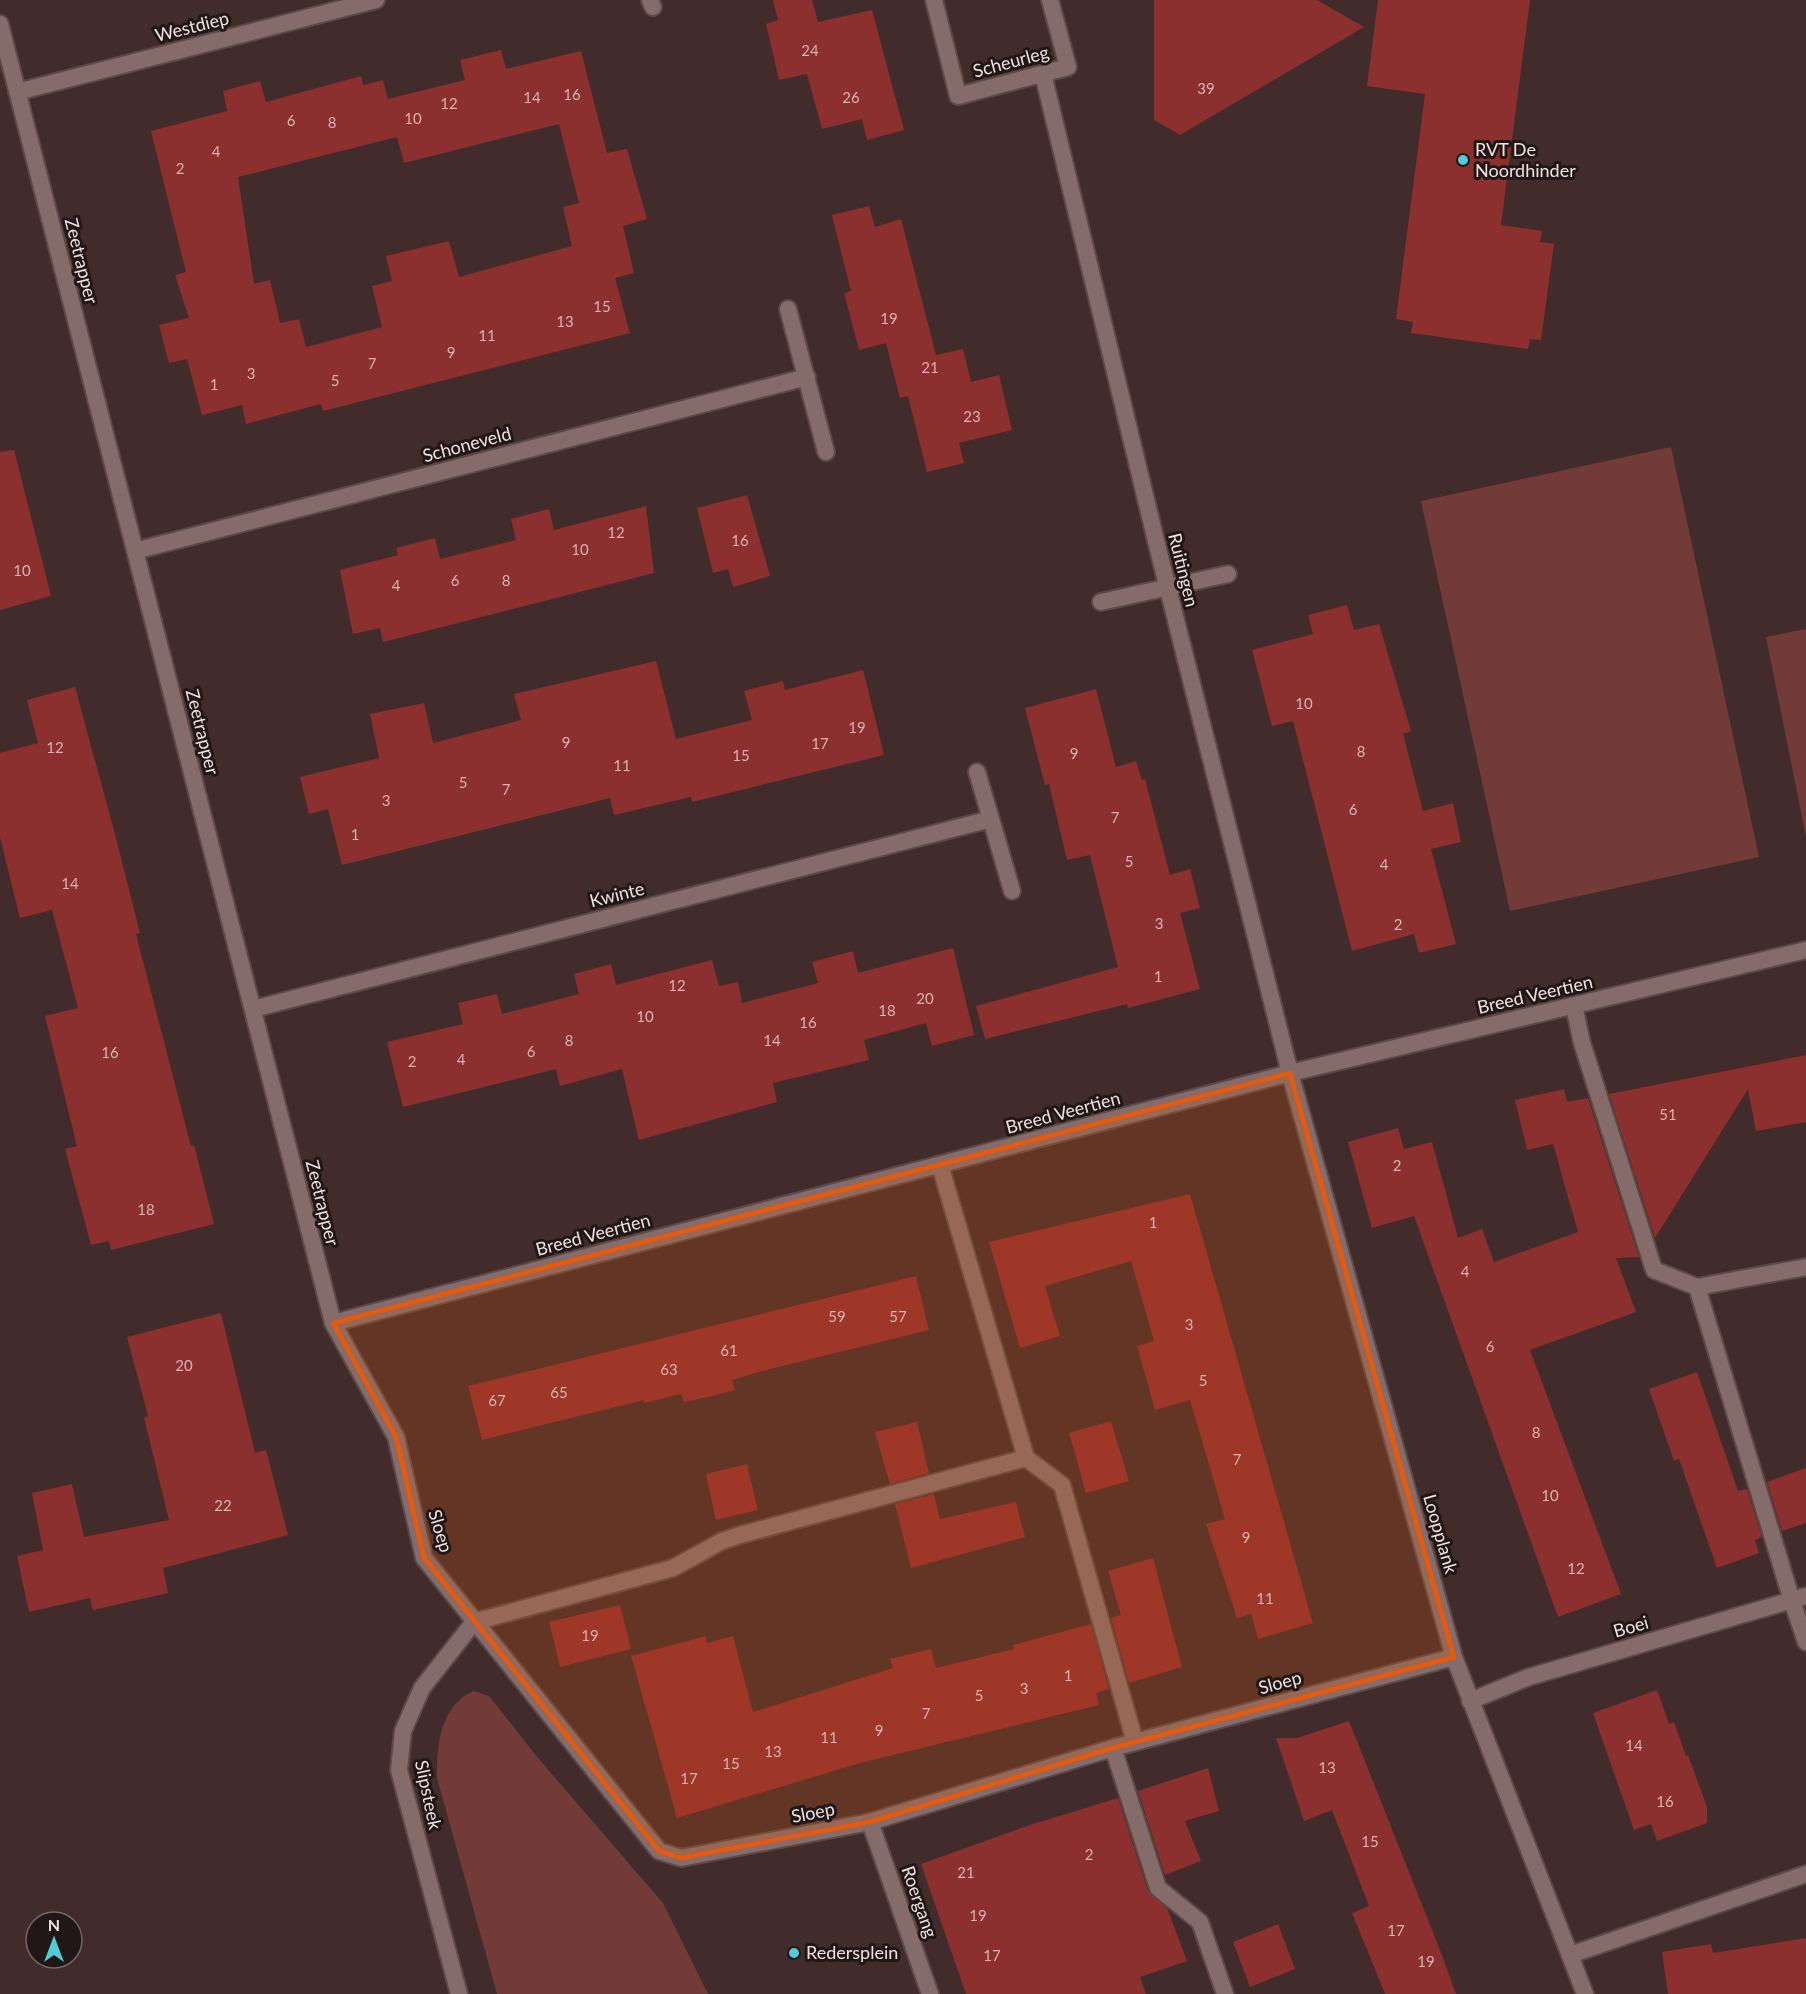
<svg xmlns="http://www.w3.org/2000/svg" width="1806" height="1994" viewBox="0 0 1806 1994" font-family="Lato,sans-serif">
  <style>
    .green { fill: #733b38 }
    .building { fill: #8c2f2f; fill-rule: evenodd }
    .lines { fill: none; stroke-linecap: round; stroke-linejoin: round }
    .service-casing { stroke: #5b4948; stroke-width: 20 }
    .minor-casing { stroke: #5b4948; stroke-width: 20 }
    .service { stroke: #856c6a; stroke-width: 16 }
    .minor { stroke: #856c6a; stroke-width: 16 }
    .marked { fill: #e8590c; fill-opacity: 0.2; stroke: #e8590c; stroke-width: 4.5; stroke-linejoin: round }
    .poi-dot { fill: #52cbd7; stroke: #211717; stroke-width: 2 }
    .labels { text-anchor: middle; stroke-width: 6; stroke-linejoin: round; paint-order: stroke }
    .number-label { font-size: 15px; fill: #d6b4b3 }
    .street-label { font-size: 18px; fill: #efe1df; stroke: #211717 }
    .poi-label { font-size: 18px; fill: #efe1df; stroke: #211717; text-anchor: start }
  </style>
  <rect width="100%" height="100%" fill="#412c2b"/>
  <path class="green" d="M1671,447l88,410 -249,54 -89,-410z
    M1806,629v208l-40,-200z
    M474,1691l15,5 49,62 125,145 45,91h-211l-60,-216c-1,-32 4,-74 37,-87z"/>
  <path class="building" d="M773,0h39l6,22 54,-12 32,120 -37,10 -5,-21 -40,10 -15,-55 -28,6 -13,-56 12,-4z
    M1154,0h163l47,27 -184,108 -26,-15z
    M1378,0h152l-29,225 41,6 -2,11 14,2 -13,96 -11,-1 -2,10 -117,-16 2,-11 -17,-3 29,-225 -58,-8z
    M501,50l5,19 75,-18 26,102 20,-4 20,70 -24,7 11,47 -19,5 15,55 -307,78 -2,-7 -75,20 -4,-19 -40,10 -15,-56 -18,4 -10,-38 30,-7 -14,-43 11,-3 -35,-141 76,-20 -4,-20 37,-10 6,21 95,-26 2,9 20,-5 5,19 77,-19 -5,-20zM559,124l20,79 -16,4 9,39 -113,31 -10,-36 -63,15 6,25 -20,5 10,41 -76,20 -7,-28 -19,4 -10,-43 -16,4 -16,-107 159,-40 7,26z
    M869,206l6,21 26,-8 35,136 27,-6 8,33 28,-7 13,55 -53,13 5,20 -37,9 -19,-76 -8,2 -14,-55 -27,7 -15,-57 7,-2 -19,-76z
    M14,450l37,146 -51,14v-158z
    M747,495l23,81 -37,11 -5,-18 -15,4 -16,-65z
    M646,506l8,67 -271,69 -3,-14 -27,6 -13,-64 58,-15 -2,-7 39,-10 5,21 76,-19 -5,-21 38,-10 5,21z
    M1347,605l7,25 25,-6 32,107 -8,3 20,77 30,-8 8,39 -30,7 25,95 -37,9 -5,-19 -62,17 -59,-230 -21,5 -20,-76 61,-16 -5,-19z
    M656,661l20,78 76,-19 -8,-29 39,-10 2,9 78,-20 21,85 -192,47 -1,-5 -77,18 -4,-17 -268,67 -14,-56 -19,5 -9,-37 79,-19 -9,-44 54,-11 9,40 88,-23 -7,-26z
    M75,687l40,147 25,99 -4,1 55,212 3,-1 20,79 -103,26 -2,-9 -18,4 -26,-96 12,-3 -32,-130 33,-8 -26,-98 -32,8 -20,-81v-84l38,-10 -11,-43z
    M1096,689l20,78 20,-6 6,19 3,-1 25,96 20,-6 10,39 -20,5 20,76 -72,19 -1,-4 -142,35 -9,-33 142,-39 -28,-112 -23,5 -18,-76 -4,1 -20,-77z
    M953,948l21,87 -42,11 -6,-23 -62,17 5,20 -96,23 4,19 -138,38 -17,-71 -62,17 -4,-17 -153,38 -16,-65 76,-18 -5,-21 39,-9 5,20 77,-20 -5,-20 37,-10 5,21 96,-25 7,26 19,-4 4,21 76,-20 -6,-21 41,-11 5,22z
    M1806,1055v67l-50,9 -8,-42 -93,149 -46,-144z
    M1564,1089l3,13 21,-4 51,159 -23,1 20,54 -106,38 91,244 -63,23 -144,-401 -42,12 -24,-86 50,-14 6,21 28,-7 26,96 24,-9 12,33 84,-30 -25,-88 -26,6 -12,-50z
    M1190,1194l123,429 -55,16 -7,-25 -14,4 -31,-94 19,-5 -35,-119 -35,10 -18,-64 17,-5 -23,-80 -86,25 15,50 -40,12 -31,-106z
    M916,1276l13,54 -163,40 -34,10 3,10 -27,7 -24,5 -3,-8 -37,9v-3l-162,40 -14,-54z
    M221,1313l34,140 11,-3 22,85 -125,33 5,25 -75,17 -3,-12 -61,14 -12,-56 26,-6 -11,-57 40,-9 12,53 85,-17 -25,-102 4,-2 -21,-79z
    M1697,1372l41,119 9,-2 15,48 -7,3 4,13 -42,15 -38,-109 -5,2 -25,-72z
    M1111,1421l18,60 -43,12 -17,-60z
    M917,1422l12,51 -39,11 -15,-52z
    M747,1464l11,46 -42,10 -10,-46z
    M1806,1468v55l-24,8 -15,-49z
    M934,1494l6,25 76,-17 9,35 -114,31 -16,-64z
    M1153,1558l29,109 -53,16 -18,-65 10,-3 -13,-44z
    M620,1605l11,44 -71,18 -11,-45z
    M1091,1624l18,65 -13,4 3,12 -239,58 -183,55 -46,-162 75,-20 1,7 26,-7 20,76 140,-44 -3,-9 41,-10 5,19 78,-19 -1,-4z
    M1657,1690l12,34 5,-2 12,34 2,-1 19,52v16l-50,18 -6,-17 -17,6 -41,-117z
    M1349,1721l91,229 16,44h-71l-33,-81 17,-7 -37,-96 -28,11 -28,-83h21z
    M1208,1768l11,43 -34,10 16,40 -36,14 -27,-84z
    M1118,1798l30,93 19,17 20,53 -47,16 6,17h-180l-45,-130 112,-40z
    M1278,1924l17,45 -45,18 -17,-45z
    M1806,1938v56h-138l-6,-42 49,-8 2,9z"/>
  <g class="lines">
    <g class="service-casing">
      <path id="service" d="M1043,74l113,467
        M1101,602l127,-28
        M1574,1006l8,37 72,227 43,17 109,-20
        M1697,1287l95,314
        M474,1622l199,-54 49,-27 18,-6 286,-77"/>
    </g>
    <g class="minor-casing">
      <path id="minor" d="M650,0l3,7
        M934,0l24,96 110,-29 -18,-67
        M0,24l333,1299 63,114 28,121 235,293 22,7 189,-36 243,-74 341,-91
        M17,92l359,-92
        M788,309l38,143
        M1156,541l134,532 164,584 131,337
        M135,551l672,-174
        M991,819l21,72
        M253,1009l738,-190 -14,-47
        M940,1165l86,293 36,27 73,257
        M333,1323l957,-250 516,-123
        M1792,1601l14,41
        M1470,1701l59,-24 277,-81
        M1113,1748l45,140 42,34 25,72
        M870,1822l60,172
        M1570,1955l236,-81
        M459,1994l-60,-224 4,-39 19,-43 52,-66"/>
    </g>
    <use href="#service" class="service"/>
    <use href="#minor" class="minor"/>
  </g>
  <path class="marked" d="M1290,1073l164,584 -341,91 -243,74 -189,36 -22,-7 -235,-293 -28,-121 -63,-114z"/>
  <g class="poi-dot">
    <circle cx="1463" cy="160" r="6"/>
    <circle cx="794" cy="1953" r="6"/>
  </g>
  <g class="labels">
    <g class="number-label">
      <text x="810" y="56">24</text>
      <text x="1206" y="94">39</text>
      <text x="572" y="100">16</text>
      <text x="532" y="103">14</text>
      <text x="851" y="103">26</text>
      <text x="449" y="109">12</text>
      <text x="413" y="124">10</text>
      <text x="291" y="126">6</text>
      <text x="332" y="128">8</text>
      <text x="216" y="157">4</text>
      <text x="180" y="174">2</text>
      <text x="602" y="312">15</text>
      <text x="889" y="324">19</text>
      <text x="565" y="327">13</text>
      <text x="487" y="341">11</text>
      <text x="451" y="358">9</text>
      <text x="372" y="369">7</text>
      <text x="930" y="373">21</text>
      <text x="251" y="379">3</text>
      <text x="335" y="386">5</text>
      <text x="214" y="390">1</text>
      <text x="972" y="422">23</text>
      <text x="616" y="538">12</text>
      <text x="740" y="546">16</text>
      <text x="580" y="555">10</text>
      <text x="22" y="576">10</text>
      <text x="455" y="586">6</text>
      <text x="506" y="586">8</text>
      <text x="396" y="591">4</text>
      <text x="1304" y="709">10</text>
      <text x="857" y="733">19</text>
      <text x="566" y="748">9</text>
      <text x="820" y="749">17</text>
      <text x="55" y="753">12</text>
      <text x="1361" y="757">8</text>
      <text x="1074" y="759">9</text>
      <text x="741" y="761">15</text>
      <text x="622" y="771">11</text>
      <text x="463" y="788">5</text>
      <text x="506" y="795">7</text>
      <text x="386" y="806">3</text>
      <text x="1353" y="815">6</text>
      <text x="1115" y="823">7</text>
      <text x="355" y="840">1</text>
      <text x="1129" y="867">5</text>
      <text x="1384" y="870">4</text>
      <text x="70" y="889">14</text>
      <text x="1159" y="929">3</text>
      <text x="1398" y="930">2</text>
      <text x="1158" y="982">1</text>
      <text x="677" y="991">12</text>
      <text x="925" y="1004">20</text>
      <text x="887" y="1016">18</text>
      <text x="645" y="1022">10</text>
      <text x="808" y="1028">16</text>
      <text x="569" y="1046">8</text>
      <text x="772" y="1046">14</text>
      <text x="531" y="1057">6</text>
      <text x="110" y="1058">16</text>
      <text x="461" y="1065">4</text>
      <text x="412" y="1067">2</text>
      <text x="1668" y="1120">51</text>
      <text x="1397" y="1171">2</text>
      <text x="146" y="1215">18</text>
      <text x="1153" y="1228">1</text>
      <text x="1465" y="1277">4</text>
      <text x="837" y="1322">59</text>
      <text x="898" y="1322">57</text>
      <text x="1189" y="1330">3</text>
      <text x="1490" y="1352">6</text>
      <text x="729" y="1356">61</text>
      <text x="184" y="1371">20</text>
      <text x="669" y="1375">63</text>
      <text x="1203" y="1386">5</text>
      <text x="559" y="1398">65</text>
      <text x="497" y="1406">67</text>
      <text x="1536" y="1438">8</text>
      <text x="1237" y="1465">7</text>
      <text x="1550" y="1501">10</text>
      <text x="223" y="1511">22</text>
      <text x="1246" y="1543">9</text>
      <text x="1576" y="1574">12</text>
      <text x="1265" y="1604">11</text>
      <text x="590" y="1641">19</text>
      <text x="1068" y="1681">1</text>
      <text x="1024" y="1694">3</text>
      <text x="979" y="1701">5</text>
      <text x="926" y="1719">7</text>
      <text x="879" y="1736">9</text>
      <text x="829" y="1743">11</text>
      <text x="1634" y="1751">14</text>
      <text x="773" y="1757">13</text>
      <text x="731" y="1769">15</text>
      <text x="1327" y="1773">13</text>
      <text x="689" y="1784">17</text>
      <text x="1665" y="1807">16</text>
      <text x="1370" y="1847">15</text>
      <text x="1089" y="1860">2</text>
      <text x="966" y="1878">21</text>
      <text x="978" y="1921">19</text>
      <text x="1396" y="1936">17</text>
      <text x="992" y="1961">17</text>
      <text x="1426" y="1967">19</text>
    </g>
    <g class="street-label">
      <text transform="translate(192 27) rotate(-14)" y="6">Westdiep</text>
      <text transform="translate(1011 62) rotate(-15)" y="6">Scheurleg</text>
      <text transform="translate(81 261) rotate(76)" y="6">Zeetrapper</text>
      <text transform="translate(467 445) rotate(-15)" y="6">Schoneveld</text>
      <text transform="translate(1183 570) rotate(76)" y="6">Ruitingen</text>
      <text transform="translate(202 732) rotate(76)" y="6">Zeetrapper</text>
      <text transform="translate(617 895) rotate(-14)" y="6">Kwinte</text>
      <text transform="translate(1535 995) rotate(-13)" y="6">Breed Veertien</text>
      <text transform="translate(1063 1113) rotate(-15)" y="6">Breed Veertien</text>
      <text transform="translate(322 1203) rotate(76)" y="6">Zeetrapper</text>
      <text transform="translate(593 1235) rotate(-15)" y="6">Breed Veertien</text>
      <text transform="translate(440 1531) rotate(73)" y="6">Sloep</text>
      <text transform="translate(1440 1534) rotate(74)" y="6">Loopplank</text>
      <text transform="translate(1631 1627) rotate(-16)" y="6">Boei</text>
      <text transform="translate(1280 1683) rotate(-15)" y="6">Sloep</text>
      <text transform="translate(428 1795) rotate(78)" y="6">Slipsteek</text>
      <text transform="translate(813 1813) rotate(-11)" y="6">Sloep</text>
      <text transform="translate(919 1902) rotate(71)" y="6">Roergang</text>
    </g>
    <g class="poi-label">
      <text x="1475" y="156">RVT De<tspan x="1475" dy="21">Noordhinder</tspan></text>
      <text x="806" y="1959">Redersplein</text>
    </g>
  </g>
  <g transform="translate(54 1940)"><circle r="28" fill="#211717" stroke="#736867" stroke-width="1.5"/>
  <path d="M0-4.5L10 22L0 15L-10 22Z" fill="#52cbd7"/>
  <text y="-9" font-size="16" font-weight="bold" text-anchor="middle" fill="#efe1df">N</text>
  </g>
</svg>
